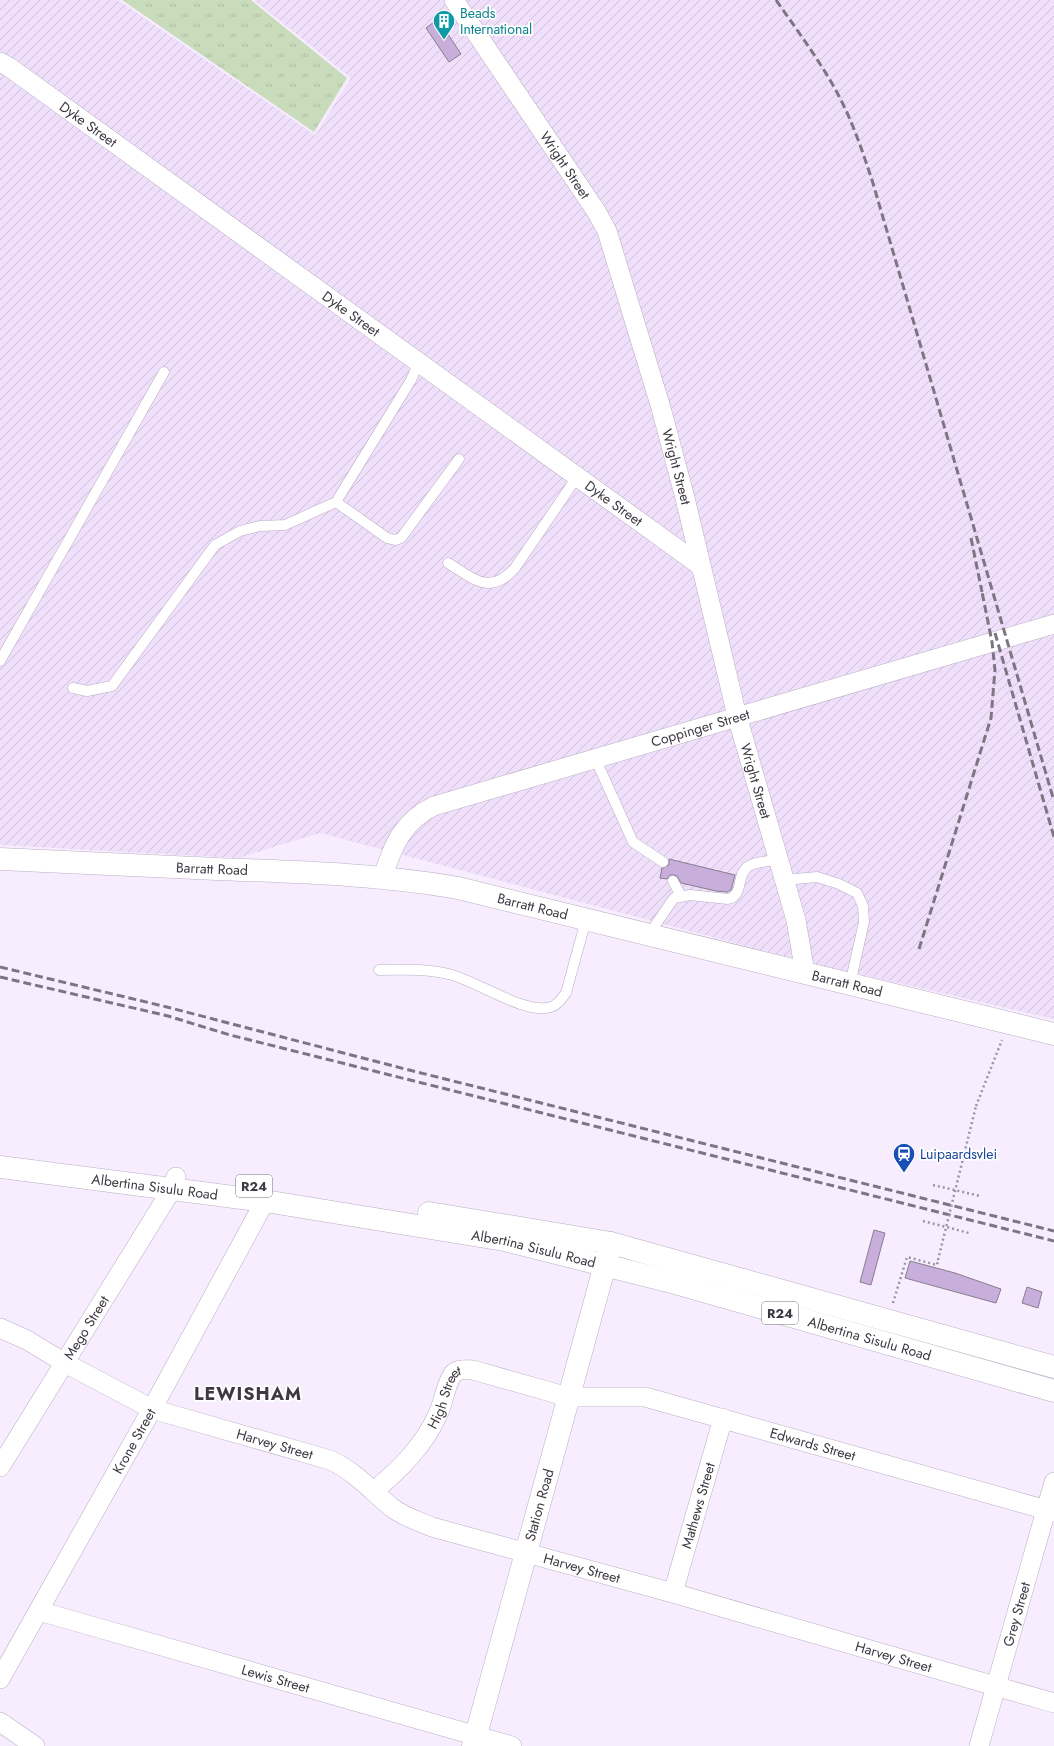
<svg xmlns="http://www.w3.org/2000/svg" width="1054" height="1746" viewBox="0 0 1054 1746" font-family="Jost,sans-serif">
  <style>
    .industrial { fill: url(#industrial-furrows) }
    .park { fill: url(#park-tufts) }
    .building { fill: #c8aeda; stroke: #887d90 }
    .lines { fill: none; stroke-linecap: round; stroke-linejoin: round }
    .service-casing { stroke: #baaec2; stroke-width: 11 }
    .minor-casing { stroke: #baaec2; stroke-width: 20 }
    .tertiary-casing { stroke: #baaec2; stroke-width: 23 }
    .secondary-casing { stroke: #baaec2; stroke-width: 23 }
    .primary-casing { stroke: #baaec2; stroke-width: 23 }
    .path { stroke: #9b94a1; stroke-width: 2.5; stroke-dasharray: 2 3; stroke-linecap: butt }
    .service { stroke: #fff; stroke-width: 10 }
    .minor { stroke: #fff; stroke-width: 19 }
    .tertiary { stroke: #fff; stroke-width: 22 }
    .secondary { stroke: #fff; stroke-width: 22 }
    .primary { stroke: #fff; stroke-width: 22 }
    .rail { stroke: #7d7682; stroke-width: 3; stroke-dasharray: 8 4; stroke-linecap: butt }
    .path-bridge { stroke: #9b94a1; stroke-width: 2.5; stroke-dasharray: 2 3; stroke-linecap: butt }
    .labels { text-anchor: middle; stroke-width: 3.5; stroke-linejoin: round; paint-order: stroke }
    .shield { fill: #fefffe; stroke: #77747a; stroke-width: 1 }
    .shield-label { font-size: 13px; font-weight: bold; fill: #3d3841 }
    .culture-label { font-size: 14px; fill: #0d838f; stroke: #fefffe; text-anchor: start }
    .street-label { font-size: 14px; fill: #3d3841; stroke: #fefffe }
    .transit-label { font-size: 14px; fill: #164399; stroke: #fefffe; text-anchor: start }
    .district-label { font-size: 18px; font-weight: bold; letter-spacing: 1px; fill: #3d3841; stroke: #fefffe }
  </style>
  <defs>
    <pattern id="industrial-furrows" width="10" height="10" patternUnits="userSpaceOnUse"><rect width="10" height="10" fill="#efdffb"/><path d="M-1 1l2-2M0 10L10 0M9 11l2-2" fill="none" stroke="#cec0d8"/></pattern>
    <pattern id="park-tufts" width="24" height="20" patternUnits="userSpaceOnUse"><rect width="24" height="20" fill="#c8dcbc"/><path d="M3 7l-1-3M5 7V3M7 7l1-3M15 17l-1-3M17 17v-4M19 17l1-3" fill="none" stroke="#adbea3"/></pattern>
  </defs>
  <rect width="100%" height="100%" fill="#f7edfe"/>
  <path class="industrial" d="M0,0h118l197,135 36,-57 -97,-78h800v1019l-251,-58 -483,-128 -82,25 -238,-13z"/>
  <path class="park" d="M122,0h129l96,78 -33,54z"/>
  <path class="building" d="M438,19l23,35 -12,8 -23,-34z
    M669,859l66,16 -4,15 -4,2 -11,-1 -35,-8 -4,-7 -3,-1h-4l-3,4 -7,-1 2,-10 7,-3z
    M874,1230l11,3 -14,52 -11,-3z
    M910,1261l45,12 46,16 -5,14 -91,-25z
    M1027,1287l15,5 -4,16 -16,-5z"/>
  <g class="lines">
    <g class="service-casing">
      <path id="service" d="M336,502l51,36 8,2 6,-2 58,-79
        M448,563c26,16 42,33 67,5l62,-91
        M0,661l164,-289
        M73,688l14,3 25,-5 103,-141 25,-14 20,-5 25,-1 51,-23 75,-122 8,-18
        M595,758l38,84 30,20
        M785,880l32,-3 22,7 18,9 6,13 1,16 -14,62
        M673,881l8,15
        M649,934l25,-36 16,-3 38,4c17,-4 7,-25 21,-33 9,-5 21,-5 31,-6
        M379,970c24,0 50,-2 73,5 26,7 74,40 99,32 7,-2 11,-9 15,-14l20,-73"/>
    </g>
    <g class="minor-casing">
      <g id="minor">
        <path id="s1" d="M454,0l142,211 11,20 54,177 24,90 52,218 59,204 9,53"/>
        <path id="s2" d="M0,62l9,5 692,499"/>
        <path id="s3" d="M383,877c9,-31 21,-57 51,-71l620,-182"/>
        <path id="s4" d="M0,1328l27,12 36,22 89,47 178,51c24,11 41,30 61,47 13,10 27,14 41,20l241,66 381,110"/>
        <path id="s5" d="M0,1467l172,-278 4,-12"/>
        <path id="s6" d="M374,1491c26,-22 50,-45 64,-77 6,-12 7,-29 15,-40 5,-6 13,-4 20,-4l95,27h77l409,115"/>
        <path id="s7" d="M673,1593l50,-175"/>
        <path id="s8" d="M39,1611l473,135"/>
        <path id="s9" d="M0,1679l152,-270 113,-208"/>
        <path d="M0,1722l35,24"/>
        <path id="s10" d="M979,1746l75,-264"/>
      </g>
    </g>
    <g class="tertiary-casing">
      <g id="tertiary">
        <path id="s11" d="M473,1746l138,-503"/>
      </g>
    </g>
    <g class="secondary-casing">
      <g id="secondary">
        <path id="s12" d="M0,859c72,3 145,7 217,10 81,3 162,5 241,19l596,146"/>
      </g>
    </g>
    <g class="primary-casing">
      <g id="primary">
        <path id="s13" d="M0,1167l265,34 239,39 164,41 386,110"/>
        <path d="M429,1213l182,30 443,124"/>
      </g>
    </g>
    <path class="path" d="M976,1106l26,-66
      M933,1185l47,11
      M923,1221l46,12
      M893,1303l14,-46 30,8 1,-5"/>
    <use href="#service" class="service"/>
    <use href="#minor" class="minor"/>
    <use href="#tertiary" class="tertiary"/>
    <use href="#secondary" class="secondary"/>
    <use href="#primary" class="primary"/>
    <path class="rail" d="M776,0c23,33 47,65 65,100 13,26 22,53 31,80l182,621
      M971,538l11,54
      M995,633l59,204
      M919,949l72,-231 4,-48 -3,-28 -11,-55
      M0,967l167,40 238,62 649,162
      M0,977l168,39 62,19 824,206"/>
    <path class="path-bridge" d="M938,1260l38,-154"/>
  </g>
  <defs>
    <g id="building-pin" transform="scale(1.15)"><path d="M0 17L-7.5 6A9.5 9.5 0 1 1 7.5 6Z" fill="#0f9aa8" stroke="#fefffe"/><path d="M-4-6H4V6H1V3H-1V6H-4ZM-2.5-4.3h1.7v1.8h-1.7ZM.8-4.3h1.7v1.8H.8ZM-2.5-1h1.7V.8h-1.7ZM.8-1h1.7V.8H.8Z" fill="#fff"/></g>
    <g id="station-pin" transform="scale(1.15)"><path d="M0 17L-7.5 6A9.5 9.5 0 1 1 7.5 6Z" fill="#1a4fb4" stroke="#fefffe"/><path d="M-3-6H3Q5-6 5-4V2Q5 4 3 4L4.5 6H3L1.5 4h-3L-3 6H-4.5L-3 4Q-5 4-5 2V-4Q-5-6-3-6ZM-3.5-4v3h7v-3ZM-3.5 1v1.5H-2V1ZM2 1v1.5H3.5V1Z" fill="#fff"/></g>
  </defs>
  <g fill-rule="evenodd">
    <use href="#building-pin" x="444" y="21"/>
    <use href="#station-pin" x="904" y="1154"/>
  </g>
  <g class="labels">
    <g class="shield">
      <rect x="236" y="1175" width="36" height="22" rx="3"/>
      <rect x="762" y="1302" width="36" height="22" rx="3"/>
    </g>
    <g class="shield-label">
      <text x="254" y="1191">R24</text>
      <text x="780" y="1318">R24</text>
    </g>
    <g class="culture-label">
      <text x="460" y="18">Beads<tspan x="460" dy="16">International</tspan></text>
    </g>
    <g class="street-label">
      <text dy="5" stroke="none"><textPath href="#s2" startOffset="108">Dyke Street</textPath></text>
      <text dy="5" stroke="none"><textPath href="#s1" startOffset="199">Wright Street</textPath></text>
      <text dy="5" stroke="none"><textPath href="#s2" startOffset="432">Dyke Street</textPath></text>
      <text dy="5" stroke="none"><textPath href="#s1" startOffset="523">Wright Street</textPath></text>
      <text dy="5" stroke="none"><textPath href="#s2" startOffset="756">Dyke Street</textPath></text>
      <text dy="5" stroke="none"><textPath href="#s3" startOffset="368">Coppinger Street</textPath></text>
      <text dy="5" stroke="none"><textPath href="#s1" startOffset="847">Wright Street</textPath></text>
      <text dy="5" stroke="none"><textPath href="#s12" startOffset="212">Barratt Road</textPath></text>
      <text dy="5" stroke="none"><textPath href="#s12" startOffset="536">Barratt Road</textPath></text>
      <text dy="5" stroke="none"><textPath href="#s12" startOffset="860">Barratt Road</textPath></text>
      <text dy="5" stroke="none"><textPath href="#s13" startOffset="156">Albertina Sisulu Road</textPath></text>
      <text dy="5" stroke="none"><textPath href="#s13" startOffset="540">Albertina Sisulu Road</textPath></text>
      <text dy="5" stroke="none"><textPath href="#s5" startOffset="164">Mego Street</textPath></text>
      <text dy="5" stroke="none"><textPath href="#s13" startOffset="888">Albertina Sisulu Road</textPath></text>
      <text dy="5" stroke="none"><textPath href="#s6" startOffset="119">High Street</textPath></text>
      <text dy="5" stroke="none"><textPath href="#s9" startOffset="273">Krone Street</textPath></text>
      <text dy="5" stroke="none"><textPath href="#s6" startOffset="515">Edwards Street</textPath></text>
      <text dy="5" stroke="none"><textPath href="#s4" startOffset="300">Harvey Street</textPath></text>
      <text dy="5" stroke="none"><textPath href="#s11" startOffset="250">Station Road</textPath></text>
      <text dy="5" stroke="none"><textPath href="#s7" startOffset="91">Mathews Street</textPath></text>
      <text dy="5" stroke="none"><textPath href="#s4" startOffset="636">Harvey Street</textPath></text>
      <text dy="5" stroke="none"><textPath href="#s10" startOffset="137">Grey Street</textPath></text>
      <text dy="5" stroke="none"><textPath href="#s4" startOffset="960">Harvey Street</textPath></text>
      <text dy="5" stroke="none"><textPath href="#s8" startOffset="246">Lewis Street</textPath></text>
    </g>
    <g class="transit-label">
      <text x="920" y="1159">Luipaardsvlei</text>
    </g>
    <g class="district-label">
      <text x="248" y="1400">LEWISHAM</text>
    </g>
  </g>
</svg>
